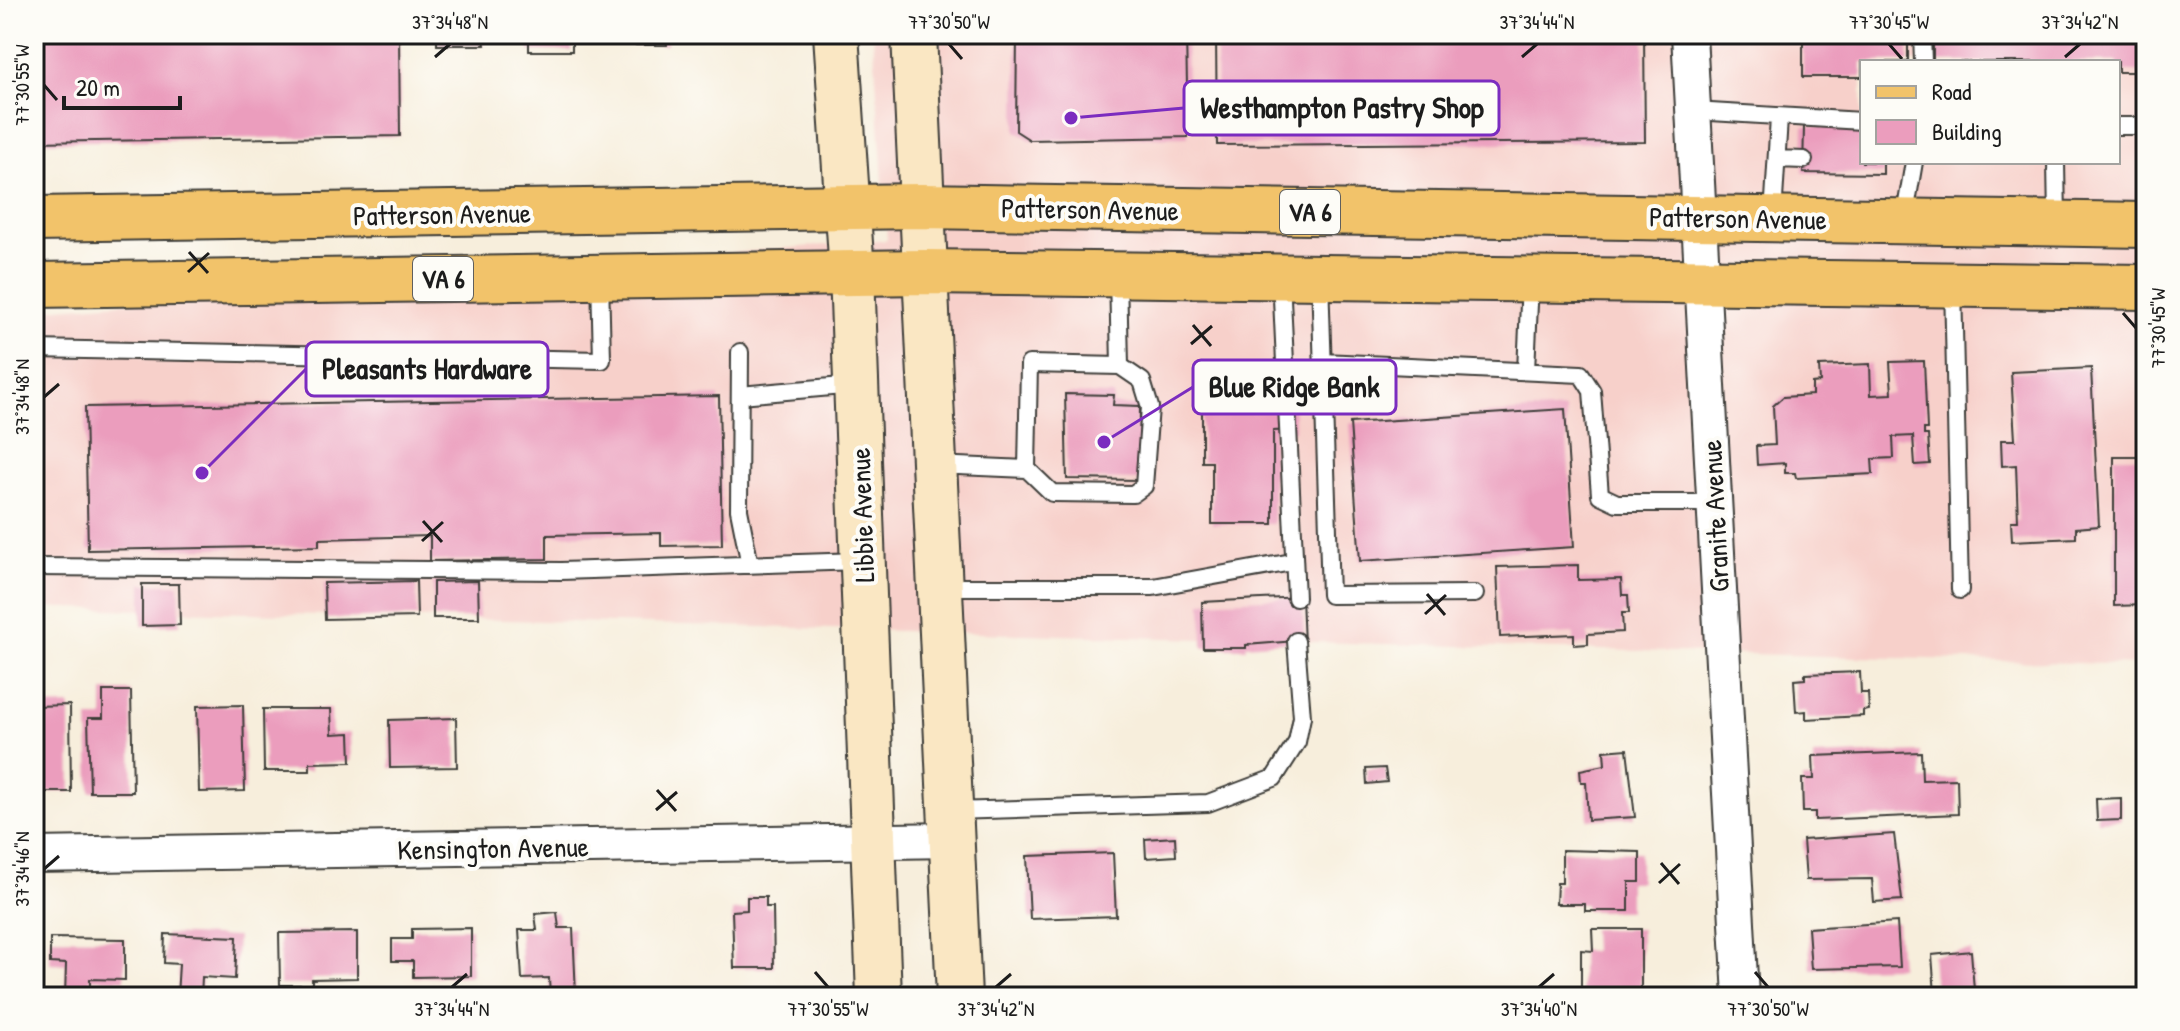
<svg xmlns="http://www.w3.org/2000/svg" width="2180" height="1031" viewBox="0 0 2180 1031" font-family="'Patrick Hand',sans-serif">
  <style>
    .built { fill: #f7d0ca; fill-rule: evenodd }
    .building { fill: #eb9dbd }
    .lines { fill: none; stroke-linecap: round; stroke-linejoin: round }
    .service-casing { stroke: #3d3c39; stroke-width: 20 }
    .minor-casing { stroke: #3d3c39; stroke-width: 38 }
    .secondary-casing { stroke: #3d3c39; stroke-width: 48 }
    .primary-casing { stroke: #3d3c39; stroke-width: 48 }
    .service { stroke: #fff; stroke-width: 16 }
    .minor { stroke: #fff; stroke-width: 34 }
    .secondary { stroke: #fae7c3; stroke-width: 44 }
    .primary { stroke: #f2c36a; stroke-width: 44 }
    .ticks { fill: none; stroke: #1c1c1c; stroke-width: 3 }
    .labels { text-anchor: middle; stroke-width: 8; stroke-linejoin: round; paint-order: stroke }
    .shield { fill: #fdfcf7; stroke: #605f5e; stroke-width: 2 }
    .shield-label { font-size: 26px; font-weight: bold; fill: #1c1c1c }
    .street-label { font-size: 28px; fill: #1c1c1c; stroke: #fdfcf7 }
    .leader { fill: none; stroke: #7b2cbf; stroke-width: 3 }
    .callout-dot { fill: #7b2cbf; stroke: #fdfcf7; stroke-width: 3 }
    .callout { fill: #fdfcf7; stroke: #7b2cbf; stroke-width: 3 }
    .callout-label { font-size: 30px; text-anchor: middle; font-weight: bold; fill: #1c1c1c }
    .neatline { fill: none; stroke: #1c1c1c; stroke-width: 3 }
    .ticks-label { font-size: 20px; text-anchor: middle; fill: #1c1c1c }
  </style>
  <rect width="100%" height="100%" fill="#fdfcf7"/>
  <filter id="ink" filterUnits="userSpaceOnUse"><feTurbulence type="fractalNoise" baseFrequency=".0125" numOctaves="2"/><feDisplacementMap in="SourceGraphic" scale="16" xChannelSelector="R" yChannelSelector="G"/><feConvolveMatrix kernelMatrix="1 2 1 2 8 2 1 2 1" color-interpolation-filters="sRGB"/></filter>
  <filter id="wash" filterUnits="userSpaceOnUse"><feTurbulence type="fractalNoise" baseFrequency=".006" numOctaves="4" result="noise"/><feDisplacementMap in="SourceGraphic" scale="32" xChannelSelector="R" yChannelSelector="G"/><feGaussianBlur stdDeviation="1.8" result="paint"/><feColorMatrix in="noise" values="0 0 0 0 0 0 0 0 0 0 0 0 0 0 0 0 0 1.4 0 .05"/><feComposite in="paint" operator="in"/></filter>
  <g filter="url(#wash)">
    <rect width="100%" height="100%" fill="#f7eedc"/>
    <path class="built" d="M873,34h1273v631l-2112,-58v-297l853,-70zM1862,62h256v100h-256z"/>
    <g id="blocks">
      <path class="building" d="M34,34h365l1,102 -366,6z
        M437,34h230v11h-46l-1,-7h-48v13h-43v-11l-45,-1 1,6h-48z
        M1017,34h169l2,103 -158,3 -14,-9z
        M1216,34h428l1,108 -428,3z
        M1803,34h105v28h-46v15h-59z
        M1933,34h213v38h-28v-10h-185z
        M1804,126l58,1v35h21v12l-80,-1z
        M1924,361l3,68h-3v6h4l2,29 -15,1 -2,-29 -20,1 1,21 -22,1 1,15 -77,4 -1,-5h-10v-10l-28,2 -1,-19 19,-1 -2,-39 10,-9 29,-2v-12l8,-1 -1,-16 51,-2 1,31 21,-1 -2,-32z
        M2091,368l8,158 -23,2v10l-64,3 -1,-20h7l-2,-56 -14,1 -1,-26h14l-4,-68z
        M1202,390l91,2 1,38 -21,1v93h-61v-62h-10z
        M1065,394l49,1 -1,10 27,1 -1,74 -72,-1z
        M719,396l3,149 -61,1v-13l-114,2v24l-117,2v-25l-111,3v7l-231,4 -3,-143z
        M1565,409l9,138 -214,14 -10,-138z
        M2114,457h32v148l-32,1z
        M1578,565v15l43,-1 1,16h6l1,18h-7l1,19 -35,2v10l-14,1v-11l-74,3 -3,-70z
        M416,581l1,36 -92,2 -1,-36z
        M478,581l1,37h-46v-36z
        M142,584h37l1,41 -38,1z
        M1302,597l2,47 -8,-3 -50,4v3h-43l-1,-46z
        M1860,672l1,21h7l1,17 -6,1v5l-57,3v-8l-10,1 -2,-32 11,-1v-5z
        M103,691h28l2,101h-43l-2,-74h15z
        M70,705l1,87h-37v-86z
        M243,705l2,86 -46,1 -2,-86z
        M263,709h68l1,25 18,-1 1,29 -41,1v8h-46z
        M456,718l1,49 -67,1 -1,-48z
        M1627,749l8,68 -47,3 -2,-38h-5l-1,-12 25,-5 -1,-14z
        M1921,752l1,28 35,-1 1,35 -143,6v-8h-12l-1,-33h12l-1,-23z
        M1385,768l2,14 -20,2 -1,-15z
        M2139,782h7v39h-5z
        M2121,798v22l-24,1 -1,-22z
        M1894,834l8,66 -28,2 -2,-23 -66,1 -3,-40z
        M1175,837l1,19 -30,2 -1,-19z
        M1562,850l78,2v30h-11v29h-44v-7h-29l1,-21h5z
        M1113,853l3,63 -86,3 -3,-63z
        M747,897h19v10h7l1,61h-40l-2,-57 15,-1z
        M557,912l2,16h14l3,67 -26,1 -1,-18 -27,1 -3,-49h18l-2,-16z
        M1897,922l3,45 -89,2 -3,-41z
        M471,928v48l-58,1v-16h-21v-22h20v-10z
        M1592,929h49v65h-60v-44l12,1z
        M357,932v46l-45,1v6h-32l-1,-52z
        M165,934l72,3 -2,42 -33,-2 -1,20 -24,-1 2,-32 -15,-1z
        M50,938l75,1v41l-35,-1v18h-25l1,-33 -16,-1z
        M1971,951l3,39 -39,4 -3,-39z
        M635,992l1,5h-29v-4z"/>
    </g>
  </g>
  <g filter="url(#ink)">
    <use href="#blocks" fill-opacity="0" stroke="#3d3c39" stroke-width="2"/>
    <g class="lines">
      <g class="service-casing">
        <path id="service" d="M1922,34l1,28
          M1694,111l168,10
          M2118,126h28
          M1777,159l27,1
          M2056,162l1,58
          M1773,216l6,-98
          M1904,220l10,-58
          M1281,277l15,321
          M1320,278l10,317 145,-1
          M1953,285l7,305
          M34,349l568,11 -2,-82
          M740,352l-1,158 11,55
          M1323,362l258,12 11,17 8,104 17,8h97
          M1526,371l4,-90
          M740,395l114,-10
          M935,465l92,4 2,-105 91,2 -2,-92
          M1027,469l25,24 81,1 11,-8 6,-79 -8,-26 -22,-15
          M34,567l527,4 299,-10
          M941,587h212l139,-25
          M952,811l256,-8 66,-25 23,-36 5,-25 -6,-76"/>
      </g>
      <g class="minor-casing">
        <path id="minor" d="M1689,34l52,963
          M34,855l918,-15"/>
      </g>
      <g class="secondary-casing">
        <path id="secondary" d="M836,34l16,239 27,724
          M914,34l45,963"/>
      </g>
      <g class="primary-casing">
        <path id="primary" d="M34,219l887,-13 1225,19
          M34,285l891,-13 1221,15"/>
      </g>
      <use href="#service" class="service"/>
      <use href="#minor" class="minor"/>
      <use href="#secondary" class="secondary"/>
      <use href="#primary" class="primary"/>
    </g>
  </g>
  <path class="ticks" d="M949,44l13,15M1889,44l13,15M435,57l15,-13M1522,57l15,-13M2065,57l15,-13M44,85l13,15M189,252l19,21M188,272l21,-19M2123,313l13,15M1193,325l18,21M1191,344l21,-18M44,397l15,-13M423,521l19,21M422,541l21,-19M1427,594l18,21M1425,614l21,-19M657,790l19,21M656,810l21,-18M1661,863l18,21M44,869l15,-13M1659,883l21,-19M815,972l13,15M1755,972l13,15M452,987l15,-13M996,987l15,-13M1539,987l15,-13"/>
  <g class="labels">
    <g class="shield">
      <rect x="1280" y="190" width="60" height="44" rx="6"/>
      <rect x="413" y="257" width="60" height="44" rx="6"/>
    </g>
    <g class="shield-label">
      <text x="1310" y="221">VA 6</text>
      <text x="443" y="288">VA 6</text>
    </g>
    <g class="street-label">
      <text transform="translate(1090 209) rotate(1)" y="10">Patterson Avenue</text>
      <text transform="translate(442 214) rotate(-1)" y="10">Patterson Avenue</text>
      <text transform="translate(1738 218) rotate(1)" y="10">Patterson Avenue</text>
      <text transform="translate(862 515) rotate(-92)" y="10">Libbie Avenue</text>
      <text transform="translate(1715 516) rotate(-93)" y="10">Granite Avenue</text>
      <text transform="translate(493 848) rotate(-1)" y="10">Kensington Avenue</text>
    </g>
  </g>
  <path class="leader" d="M1071 118L1184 108M202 473L306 369M1104 442L1193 387"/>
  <g class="callout-dot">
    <circle cx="1071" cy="118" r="8"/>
    <circle cx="202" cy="473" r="8"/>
    <circle cx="1104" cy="442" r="8"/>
  </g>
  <g class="callout">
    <rect x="1184" y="81" width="315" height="54" rx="8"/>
    <rect x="306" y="342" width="242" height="54" rx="8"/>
    <rect x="1193" y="360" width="203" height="54" rx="8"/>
  </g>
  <g class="callout-label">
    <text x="1342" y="118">Westhampton Pastry Shop</text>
    <text x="427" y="379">Pleasants Hardware</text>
    <text x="1294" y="397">Blue Ridge Bank</text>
  </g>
  <rect width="2180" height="1031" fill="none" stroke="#fdfcf7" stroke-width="88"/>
  <rect x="1860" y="60" width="260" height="104" fill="#fdfcf7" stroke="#a3a29f" stroke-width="2"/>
  <rect x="1876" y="86" width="40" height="12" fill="#f2c36a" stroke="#a3a29f" stroke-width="2"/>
  <text x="1932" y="100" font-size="24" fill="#1c1c1c">Road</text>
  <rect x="1876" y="120" width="40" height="24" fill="#eb9dbd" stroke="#a3a29f" stroke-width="2"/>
  <text x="1932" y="140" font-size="24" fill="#1c1c1c">Building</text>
  <path d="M64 96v12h116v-12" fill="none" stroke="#1c1c1c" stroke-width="4"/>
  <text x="76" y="96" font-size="24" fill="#1c1c1c" stroke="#fdfcf7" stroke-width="6" paint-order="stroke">20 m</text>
  <rect x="44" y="44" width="2092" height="943" class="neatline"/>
  <g class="ticks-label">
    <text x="450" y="29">37°34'48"N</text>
    <text x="949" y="29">77°30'50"W</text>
    <text x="1537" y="29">37°34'44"N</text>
    <text x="1889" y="29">77°30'45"W</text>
    <text x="2080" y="29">37°34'42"N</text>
    <text transform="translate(22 85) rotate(-90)" y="7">77°30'55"W</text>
    <text transform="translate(2158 328) rotate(-90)" y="7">77°30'45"W</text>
    <text transform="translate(22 397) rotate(-90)" y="7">37°34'48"N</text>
    <text transform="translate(22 869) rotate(-90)" y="7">37°34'46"N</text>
    <text x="452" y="1016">37°34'44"N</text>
    <text x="828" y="1016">77°30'55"W</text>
    <text x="996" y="1016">37°34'42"N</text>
    <text x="1539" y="1016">37°34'40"N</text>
    <text x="1768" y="1016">77°30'50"W</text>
  </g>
</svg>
